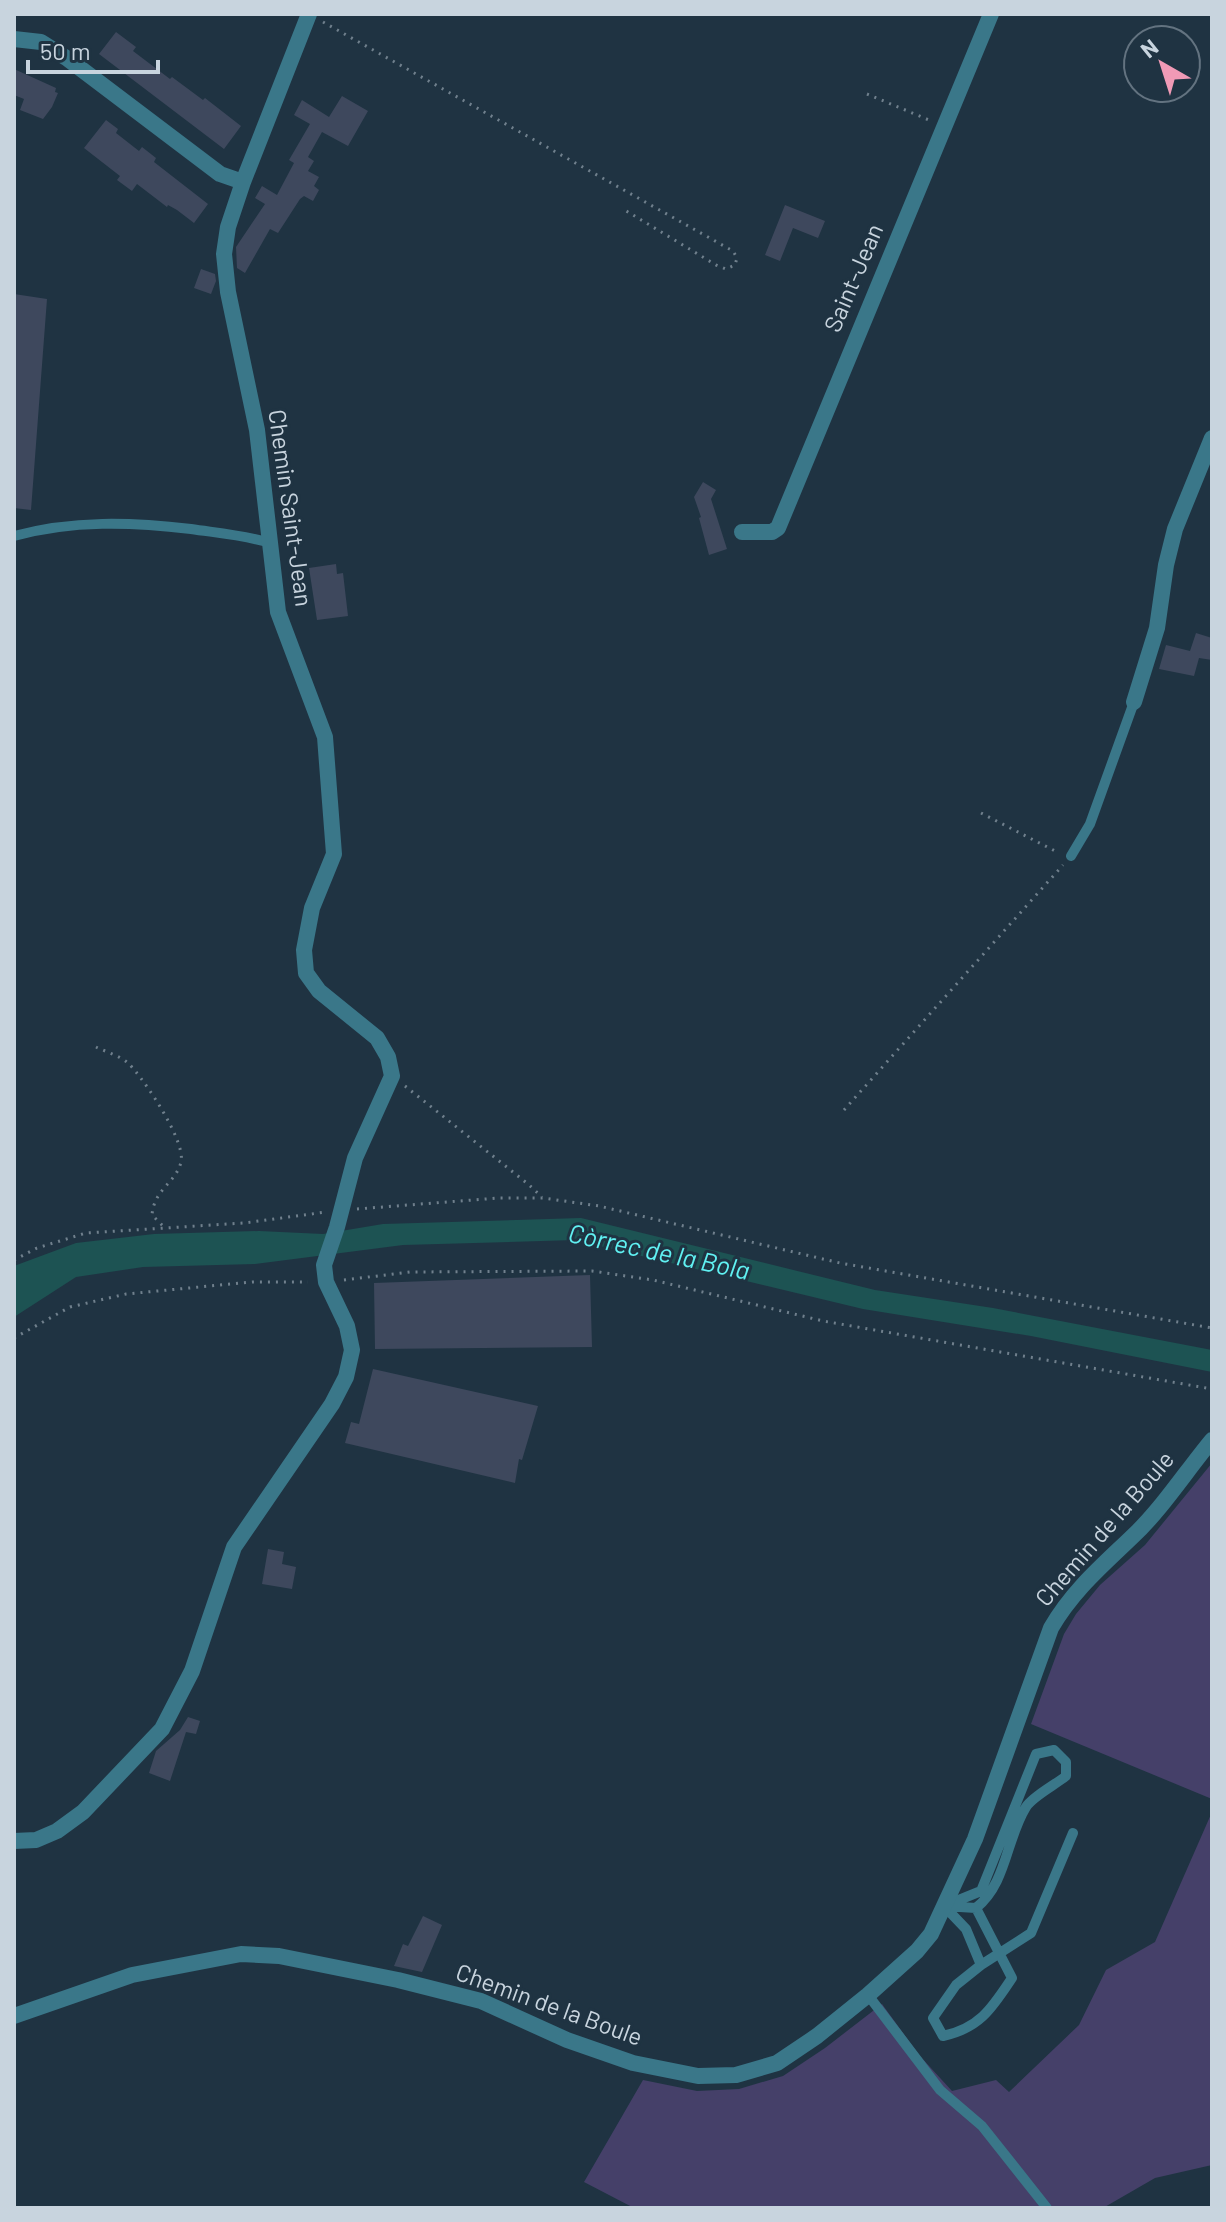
<svg xmlns="http://www.w3.org/2000/svg" width="1226" height="2222" viewBox="0 0 1226 2222" font-family="Barlow,sans-serif">
  <style>
    .green { fill: #454069 }
    .water { fill: #1d5353 }
    .building { fill: #3e485d }
    .lines { fill: none; stroke-linecap: round; stroke-linejoin: round }
    .path { stroke: #70808d; stroke-width: 3; stroke-dasharray: 2 6; stroke-linecap: butt }
    .lane { stroke: #3a7789; stroke-width: 10 }
    .street { stroke: #3a7789; stroke-width: 16 }
    .labels { text-anchor: middle; stroke-width: 6; stroke-linejoin: round; paint-order: stroke }
    .street-label { font-size: 24px; fill: #c8d4de; stroke: #1f3342 }
    .water-label { font-size: 26px; font-style: italic; fill: #60f1f2; stroke: #1f3342 }
  </style>
  <rect width="100%" height="100%" fill="#1f3342"/>
  <path class="green" d="M1212,1463v336l-181,-75 33,-90 12,-20 24,-29 45,-40z
    M1212,1812v353l-57,13 -52,30h-469l-50,-26 59,-102 54,11 42,-2 44,-13 42,-28 57,-44 37,51 33,36 44,-11 13,12 70,-67 27,-55 49,-28z"/>
  <path class="water" d="M581,1218l294,72 118,18 219,42v22l-181,-36 -168,-27 -288,-69 -172,5 -148,19 -112,3 -67,10 -62,40v-51l62,-23 78,-9 105,-3 64,3 60,-10z"/>
  <path class="building" d="M116,32l20,15 -3,4 37,28 2,-2 31,23 2,-2 36,28 -17,23 -125,-95z
    M14,69l42,19 -1,4 3,1 -6,14 -9,12 -23,-9 4,-11 -10,-4z
    M342,96l26,15 -20,35 -26,-14 -14,25 6,4 -6,10 11,6 -5,9 5,4 -6,11 -9,-5 -4,3 -22,34 -8,-4 -25,44 -8,-5 -1,-21 29,-43 -10,-6 7,-12 15,9 17,-32 -5,-3 21,-36 -16,-9 8,-15 27,17z
    M106,120l12,9 -2,4 23,18 3,-4 14,11 -2,4 54,42 -14,19 -17,-13 -9,-5 -1,2 -30,-23 -5,7 -15,-11 3,-4 -36,-28z
    M785,205l40,16 -7,17 -25,-10 -13,33 -15,-6z
    M201,269l14,5 1,7 -5,13 -17,-6z
    M14,294l33,5 -16,211 -17,-2z
    M703,482l13,8 -5,9 16,50 -18,6 -10,-37 2,-1 -7,-20z
    M336,564l1,10 6,-1 5,43 -31,4 -8,-52z
    M1196,633l16,5v22l-13,-2 -5,18 -35,-7 7,-24 24,6z
    M590,1275l2,72 -217,2 -1,-66z
    M373,1369l165,37 -16,54 -3,-1 -4,24 -170,-40 6,-21 8,2z
    M268,1549l16,3 -2,12 14,3 -4,22 -30,-5z
    M188,1717l12,4 -4,13 -10,-2 -16,49 -21,-8 7,-22 24,-21z
    M423,1916l19,9 -20,47 -28,-6 9,-22 5,2z"/>
  <g class="lines">
    <path class="path" d="M323,22l410,229 4,7 -2,7 -9,4 -10,-4 -93,-56
      M867,94l62,26
      M981,813l76,39
      M96,1047c10,5 25,9 33,17 15,15 57,77 52,98 -5,21 -27,27 -29,53l13,13
      M405,1086l123,98 14,13
      M844,1110l219,-245
      M357,1209l141,-11h45l56,8 241,57 372,65
      M14,1260l23,-12 49,-15 158,-10 82,-11
      M344,1280l66,-8 182,-1 61,9 170,41 389,68
      M14,1338l56,-31 56,-13 126,-12h56"/>
    <path class="lane" d="M14,536c59,-16 117,-14 177,-7 27,4 53,6 79,14
      M1071,856l19,-32 44,-122
      M1054,1750l12,12v14c-11,9 -33,20 -40,31 -20,32 -19,76 -50,101l-32,-2 37,-15 55,-137z
      M944,1906l22,23 15,36 -25,20 -23,33 10,18c37,-8 49,-28 69,-58l-36,-70
      M981,1965l50,-32 42,-100
      M868,1995l72,95 42,36 65,82"/>
    <path class="street" d="M14,39l27,3 27,17 152,115 23,8
      M742,532h30l6,-4 213,-514
      M1134,702l23,-74 9,-63 9,-36 37,-91
      M14,1841l22,-1 21,-9 26,-19 79,-83 30,-58 42,-124 98,-143 14,-27 6,-27 -5,-24 -21,-44 -2,-17 13,-38 18,-69 37,-82 -4,-19 -11,-19 -58,-47 -13,-18 -2,-23 8,-42 22,-54 -9,-117 -47,-125 -21,-182 -29,-138 -4,-38 4,-27 15,-45 66,-168
      M14,2016l118,-41 109,-21 38,2 119,24 83,21 86,39 66,23 65,13 38,-1 41,-12 40,-27 51,-41 49,-44 14,-17 44,-95 76,-211c22,-38 52,-63 82,-92 28,-26 54,-66 79,-96"/>
  </g>
  <g class="labels">
    <g class="street-label">
      <text transform="translate(854 278) rotate(-67)" y="8">Saint-Jean</text>
      <text transform="translate(290 508) rotate(82)" y="8">Chemin Saint-Jean</text>
      <text transform="translate(1105 1529) rotate(-49)" y="8">Chemin de la Boule</text>
      <text transform="translate(549 2005) rotate(20)" y="8">Chemin de la Boule</text>
    </g>
    <g class="water-label">
      <text transform="translate(659 1252) rotate(12)" y="9">Còrrec de la Bola</text>
    </g>
  </g>
  <rect width="1226" height="2222" fill="none" stroke="#c8d4de" stroke-width="32"/>
  <g transform="translate(1162 64) rotate(321)"><circle r="38" fill="#1f3342" stroke="#637380" stroke-width="2"/>
  <path d="M0-6L14 30L0 20L-14 30Z" fill="#f09ab6"/>
  <text y="-12" font-size="22" font-weight="bold" text-anchor="middle" fill="#c8d4de">N</text>
  </g>
  <path d="M28 60v12h130v-12" fill="none" stroke="#c8d4de" stroke-width="4"/>
  <text x="40" y="60" font-size="24" fill="#c8d4de" stroke="#1f3342" stroke-width="6" paint-order="stroke">50 m</text>
</svg>
